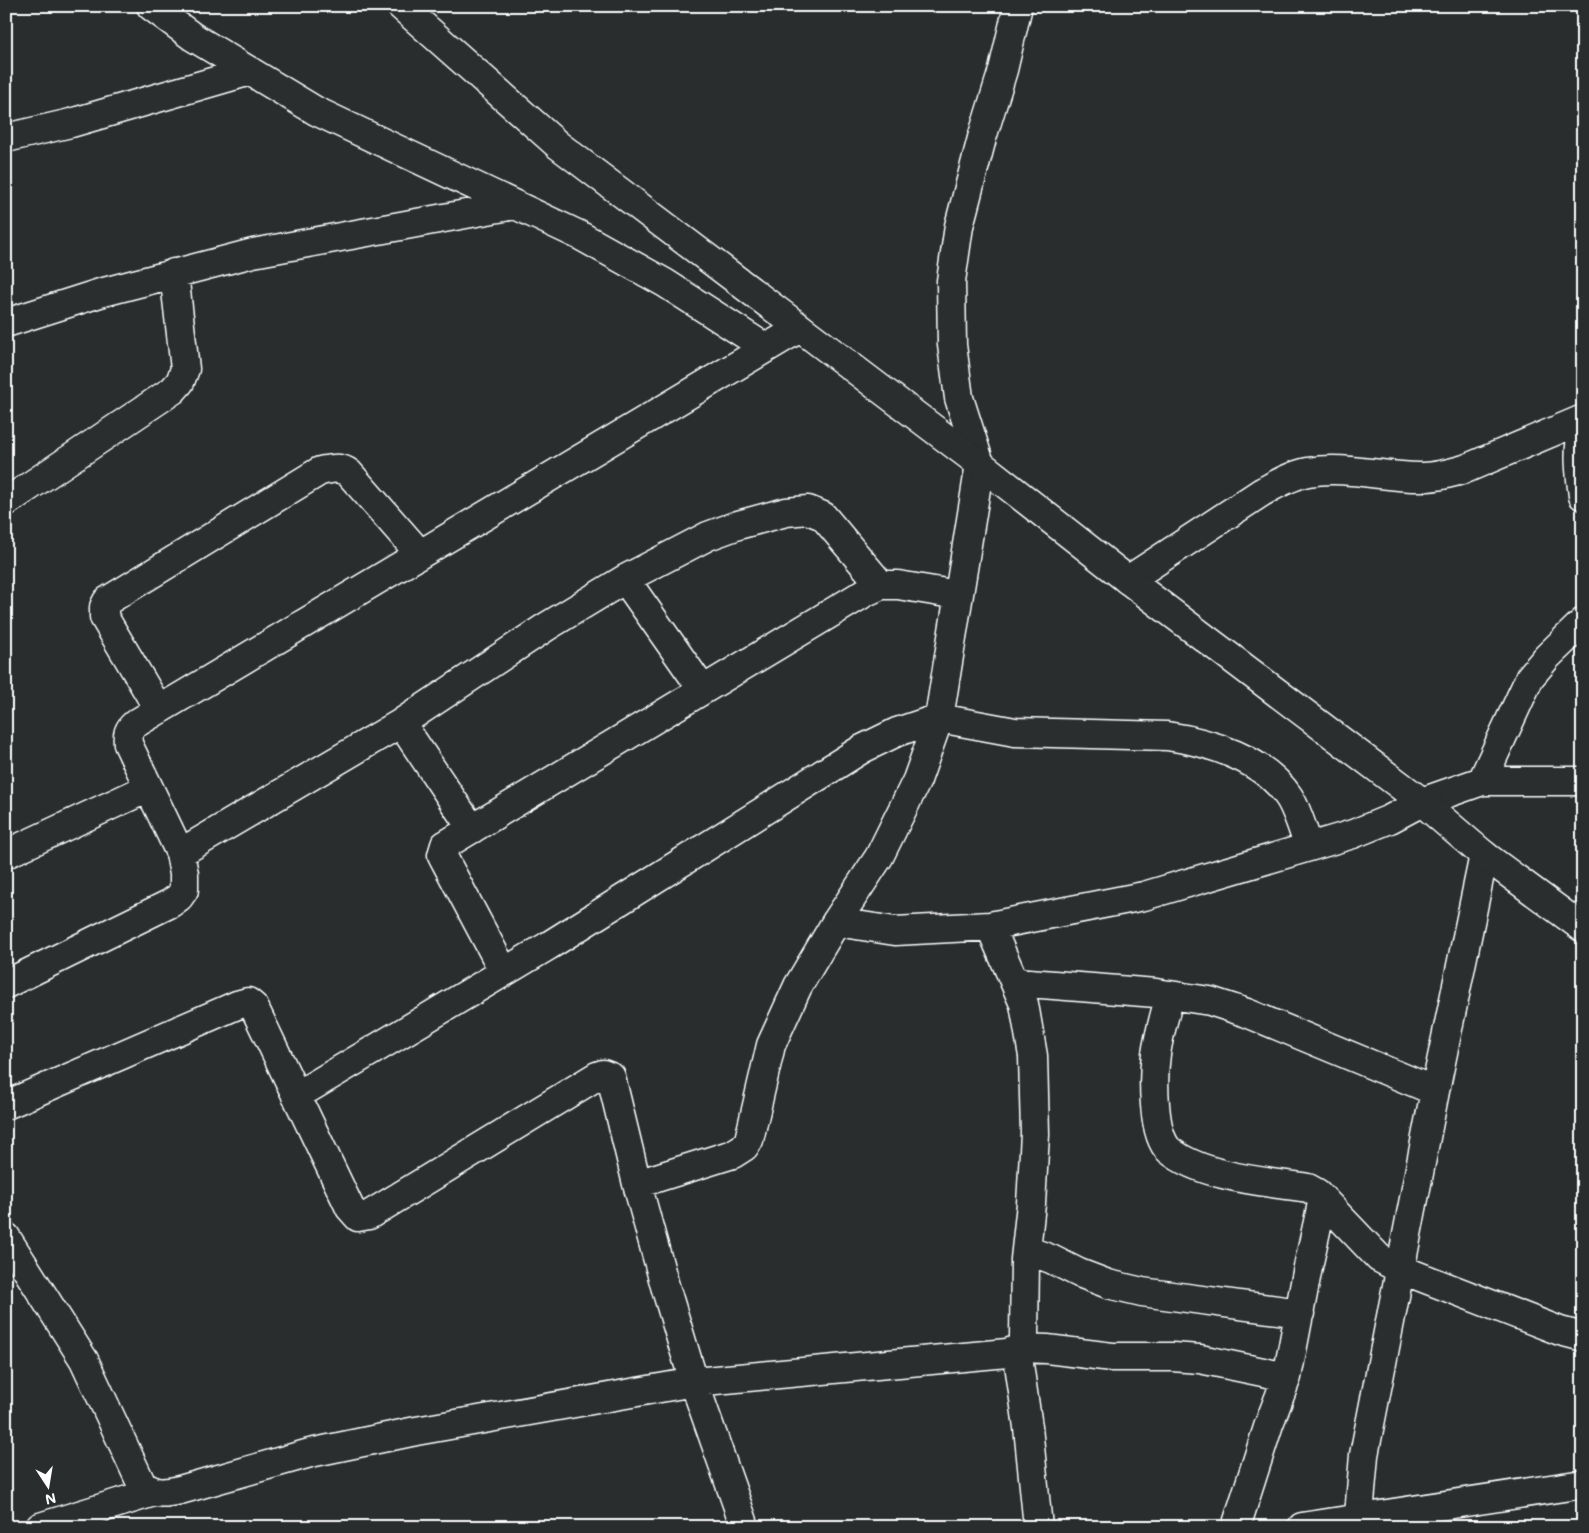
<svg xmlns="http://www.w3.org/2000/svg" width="1589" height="1533" viewBox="0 0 1589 1533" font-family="Mali,sans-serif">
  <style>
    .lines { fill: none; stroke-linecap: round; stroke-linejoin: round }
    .minor-casing { stroke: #fff; stroke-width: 31 }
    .tertiary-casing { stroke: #fff; stroke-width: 31 }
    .minor { stroke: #2a2d2e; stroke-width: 28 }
    .tertiary { stroke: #2a2d2e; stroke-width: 28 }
  </style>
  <rect width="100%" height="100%" fill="#2a2d2e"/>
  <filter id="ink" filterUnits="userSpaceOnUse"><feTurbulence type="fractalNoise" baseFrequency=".02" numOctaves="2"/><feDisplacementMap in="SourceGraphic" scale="10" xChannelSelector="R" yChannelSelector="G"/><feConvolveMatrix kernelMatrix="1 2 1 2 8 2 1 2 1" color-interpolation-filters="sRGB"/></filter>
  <g filter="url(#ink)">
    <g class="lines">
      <g class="minor-casing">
        <path id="minor" d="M151,6l42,31 123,74 263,124 86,48 101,65
          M6,138l65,-15 179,-52
          M6,323l94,-30 153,-40 262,-48
          M1583,428c-6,23 -3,45 0,68
          M6,502l167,-112 7,-8 5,-13 -11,-96
          M625,579l78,111
          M1128,580l134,-88c15,-8 30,-17 46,-20 38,-7 77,6 115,5 14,0 28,-4 42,-8l118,-50
          M159,710l-55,-93v-10l3,-6 213,-130c12,-2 20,-5 29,2l71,81
          M401,723l71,106
          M1482,781l48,-104 17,-20 36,-35
          M180,853l221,-130 145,-96 79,-48 83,-43 30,-11 48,-13 22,-2 15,6 58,69
          M6,854l142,-66
          M836,922l59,9 95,-5 154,-30 209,-62 37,-15 32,-17 60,-21h101
          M504,972l-62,-117 3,-10 421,-253 15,-7h17l60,10
          M1016,982l140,11 54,8 37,12 188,78
          M6,984l165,-81 8,-6 5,-7v-16l-4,-21 -52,-109c-1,-9 0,-14 7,-20l665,-396
          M1170,995c-5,19 -11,39 -14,59 -3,22 -4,81 13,96 32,27 98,32 139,38l9,5 62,65 21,11 160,62 23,6
          M296,1096l252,-150 314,-197 35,-17 42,-14 76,14 152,4c43,6 97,23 122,61 9,14 14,34 20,50
          M6,1105l231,-100 11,-3 6,5 96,201 8,9 11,-2 228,-139 6,-2 8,3 26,107
          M6,1237l78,123 58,125c15,9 20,9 38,5l130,-37 106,-22 278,-49 313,-29 15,-5 2,-10 1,-79 6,-55 4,-70 -2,-78 -9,-52 -34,-78
          M1026,1250l25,9 28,14 29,11 34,8 158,21
          M1022,1348l25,1 65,8h60l28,2 87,18
          M1017,1350l11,77 10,100
          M40,1527l114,-35
          M745,1527l-51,-145 -29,-96 -28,-102 96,-30 11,-7 5,-7 22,-95 27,-59 38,-64 43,-65 38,-77 22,-62 41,-254 -21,-66 -7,-53 -1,-64 8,-55 23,-88 21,-68 15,-64
          M1236,1527l33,-103 18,-47 21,-110 15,-68
          M1358,1527l6,-72 71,-364 49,-236"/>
      </g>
      <g class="tertiary-casing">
        <path id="tertiary" d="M401,6l157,139 422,319 148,116 294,222 62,53 99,73
          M1302,1527l281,-43"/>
      </g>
      <use href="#minor" class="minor"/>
      <use href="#tertiary" class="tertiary"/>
    </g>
  </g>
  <rect width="1589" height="1533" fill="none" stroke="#2a2d2e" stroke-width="25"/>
  <rect x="12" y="12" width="1564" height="1508" fill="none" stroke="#fff" stroke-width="2" filter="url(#ink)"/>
  <g transform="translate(48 1486) rotate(168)" stroke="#2a2d2e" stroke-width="4" paint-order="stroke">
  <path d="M0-4L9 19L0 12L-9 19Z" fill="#ffffff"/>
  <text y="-8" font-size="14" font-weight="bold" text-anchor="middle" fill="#ffffff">N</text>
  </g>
</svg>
